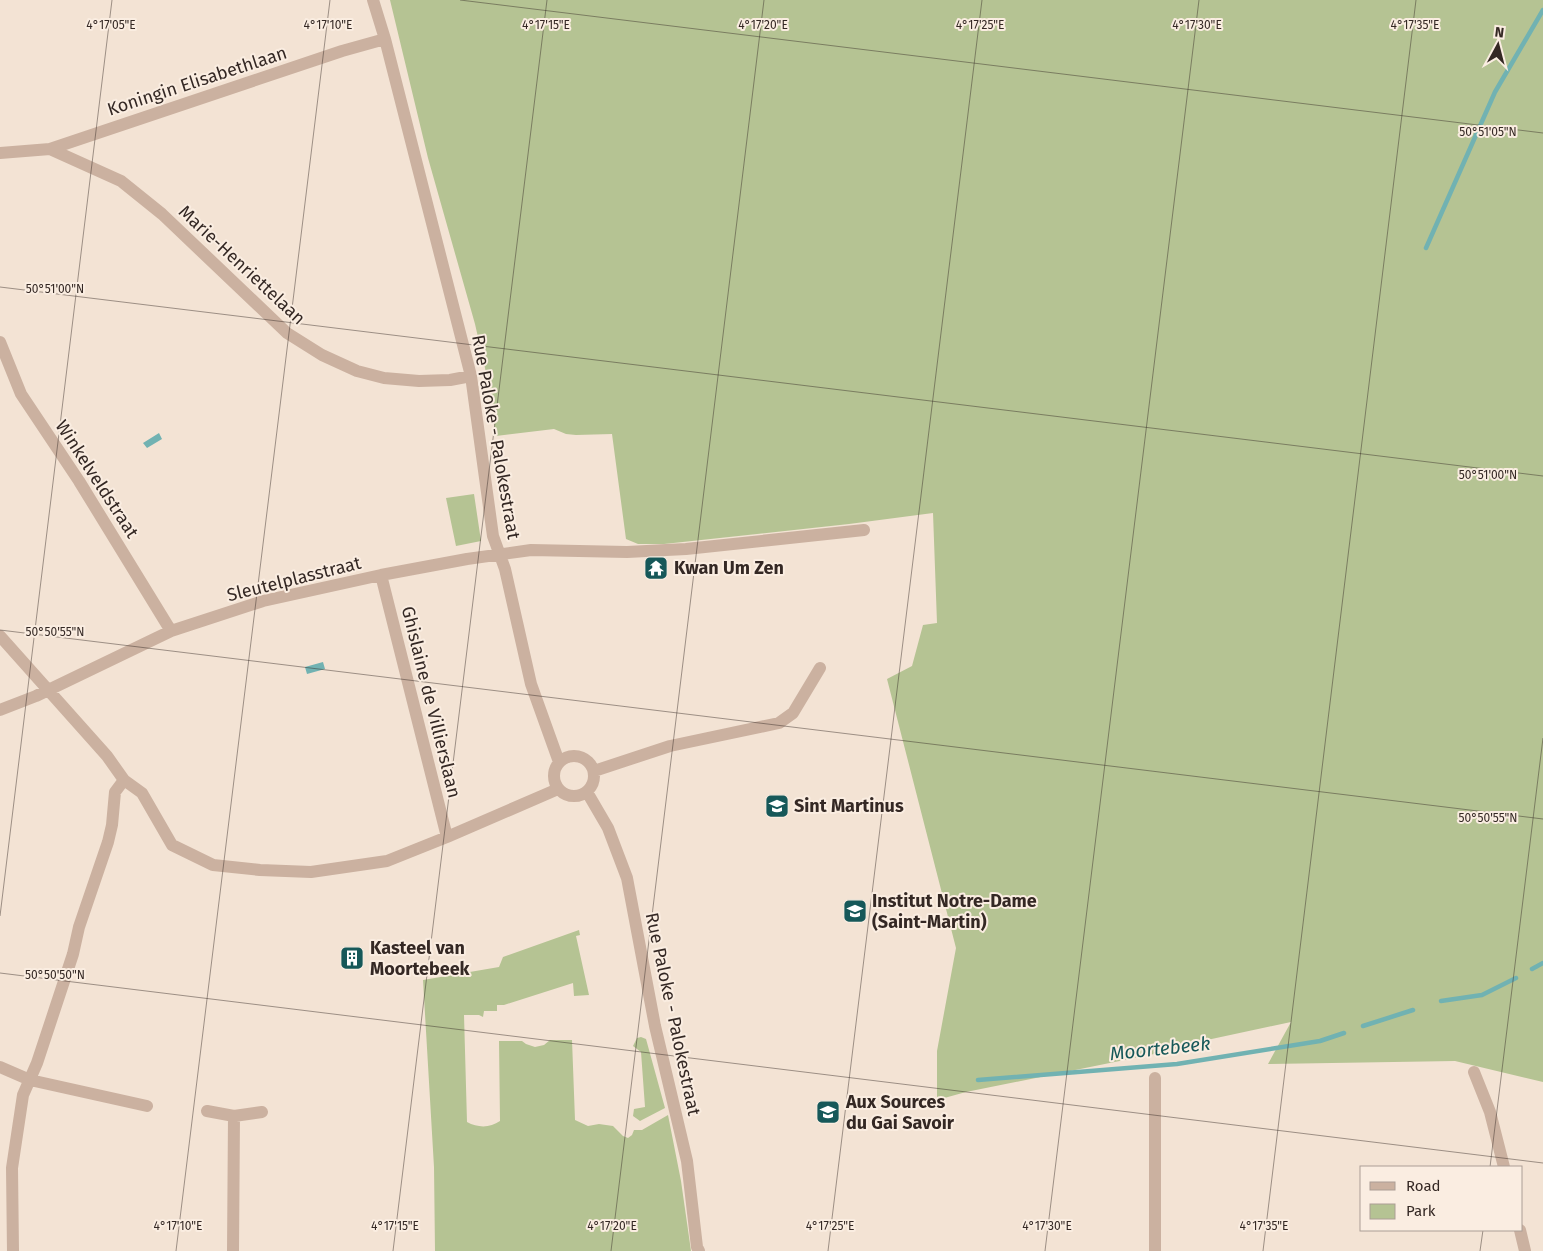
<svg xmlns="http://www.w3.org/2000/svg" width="1543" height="1251" viewBox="0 0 1543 1251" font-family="'Fira Sans',sans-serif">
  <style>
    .green { fill: #b5c393 }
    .water { fill: #71b2b2 }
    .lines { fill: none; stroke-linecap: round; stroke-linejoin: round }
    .stream { stroke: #71b2b2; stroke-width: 4.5 }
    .minor { stroke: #cbb1a0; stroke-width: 12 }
    .ticks { fill: none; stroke: #342824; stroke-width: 1; stroke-opacity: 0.45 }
    .labels { text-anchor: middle; stroke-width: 4; stroke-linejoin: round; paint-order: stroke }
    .street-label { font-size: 18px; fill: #342824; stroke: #faede1 }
    .poi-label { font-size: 18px; font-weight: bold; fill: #342824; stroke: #faede1; text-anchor: start }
    .water-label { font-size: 19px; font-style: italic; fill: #165859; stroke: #faede1 }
    .ticks-label { font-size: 12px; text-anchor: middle; fill: #342824; stroke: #faede1; stroke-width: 4; stroke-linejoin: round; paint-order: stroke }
  </style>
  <rect width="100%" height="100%" fill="#f3e3d4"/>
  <path class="green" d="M390,0h1153v1082l-88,-21 -187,3 23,-42 -84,18 -43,12 -198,40 -29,8v-49l19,-103 -69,-269 25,-13 11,-41 14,-2 -4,-110 -84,11 -185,20h-26l-12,-5 -14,-105 -36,1 -10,-1 -12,-5 -58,7 -9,-59 -12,-53 -47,-166z
    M474,494l7,47 -25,5 -10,-48z
    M579,930l1,5 -4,1 13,59 -15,1 -1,-13 -69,22h-7v6h-13l-1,6 -4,-2h-15l3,107c11,6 23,6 33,-1l-1,-80h23l4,3 9,3 9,-2 6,-5h22l3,80 13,6 11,-2 14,2 10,10 5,2 4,-3 2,-5h8l26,-15 13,66 10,70h-256l-1,-84 -11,-187 76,-13 4,-10z
    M641,1037l5,2 19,69 -25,13 -7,-5 1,-7 11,-2 -4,-55 -8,-6 4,-8z"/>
  <path class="water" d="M159,433l3,6 -15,9 -4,-5z
    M323,662l2,7 -18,5 -2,-7z"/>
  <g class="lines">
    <path class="stream" d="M1426,248l69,-156 48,-82
      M1532,969l11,-6
      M1441,1001l41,-6 34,-17
      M1363,1026l50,-16
      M978,1080l199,-16 143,-23 24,-8"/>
    <path class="minor" d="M373,0l12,39 86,337 22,160 12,33 26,115 28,78
      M50,149l292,-98 43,-12
      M0,153l50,-4 71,32 41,33 125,119 35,22 35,16 27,7 35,3 31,-1 21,-4
      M0,342l21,52 58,87 92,150
      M381,575l66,262
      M0,636l107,120 17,24 18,13 30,52 41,20 47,5 51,2 76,-11 60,-24 111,-48
      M0,710l36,-14 135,-65 92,-30 118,-26 86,-16 64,-9 96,2 59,-3 178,-19
      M554 776a20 20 0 1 1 40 0a20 20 0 1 1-40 0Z
      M594,771l76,-25 109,-23 14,-10 27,-45
      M587,792l21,36 19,50 28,148 32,135 10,86 2,4
      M0,1067l30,13 117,26
      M1474,1072l16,40 14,55
      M1155,1078v173
      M207,1111l27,5 -1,135
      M234,1116l28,-4
      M1520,1230l5,21
      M13,1251l-1,-83 11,-73 14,-32 36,-109 6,-27 29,-85 4,-17 3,-33 9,-12"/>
  </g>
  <path class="ticks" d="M460,0l1083,133M0,287l1543,189M0,630l1543,189M0,916l112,-916M0,973l1543,190M1490,1167l53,-429M176,1251l154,-1251M393,1251l154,-1251M611,1251l153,-1251M828,1251l154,-1251M1045,1251l154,-1251M1263,1251l153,-1251M1480,1251l3,-21"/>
  <defs>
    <g id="temple-square" transform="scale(1.25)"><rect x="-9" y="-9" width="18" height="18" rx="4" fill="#165859" stroke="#faede1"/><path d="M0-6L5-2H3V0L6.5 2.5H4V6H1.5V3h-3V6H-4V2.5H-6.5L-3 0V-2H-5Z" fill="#fff"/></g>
    <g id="school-square" transform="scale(1.25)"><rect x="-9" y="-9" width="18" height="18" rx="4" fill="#165859" stroke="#faede1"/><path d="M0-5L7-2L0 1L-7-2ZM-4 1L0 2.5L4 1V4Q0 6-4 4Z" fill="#fff"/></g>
    <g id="building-square" transform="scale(1.25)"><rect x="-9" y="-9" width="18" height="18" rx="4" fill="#165859" stroke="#faede1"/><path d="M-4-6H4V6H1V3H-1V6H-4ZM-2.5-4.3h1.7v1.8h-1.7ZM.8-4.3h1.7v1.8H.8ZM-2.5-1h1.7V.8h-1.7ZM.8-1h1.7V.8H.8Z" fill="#fff"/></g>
  </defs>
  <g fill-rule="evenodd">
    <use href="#temple-square" x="656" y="568"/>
    <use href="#school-square" x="777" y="806"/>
    <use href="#school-square" x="855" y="911"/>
    <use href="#building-square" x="352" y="958"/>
    <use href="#school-square" x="828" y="1112"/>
  </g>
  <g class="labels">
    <g class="street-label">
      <text transform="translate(197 81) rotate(-18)" y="6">Koningin Elisabethlaan</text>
      <text transform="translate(242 265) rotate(43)" y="6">Marie-Henriettelaan</text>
      <text transform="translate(496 437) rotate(80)" y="6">Rue Paloke - Palokestraat</text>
      <text transform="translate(97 479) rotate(57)" y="6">Winkelveldstraat</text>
      <text transform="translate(294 579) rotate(-14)" y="6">Sleutelplasstraat</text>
      <text transform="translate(431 702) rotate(76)" y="6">Ghislaine de Villierslaan</text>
      <text transform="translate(673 1014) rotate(78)" y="6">Rue Paloke - Palokestraat</text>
    </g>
    <g class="poi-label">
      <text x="674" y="574">Kwan Um Zen</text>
      <text x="794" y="812">Sint Martinus</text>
      <text x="872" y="907">Institut Notre-Dame<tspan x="872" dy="21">(Saint-Martin)</tspan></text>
      <text x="370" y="954">Kasteel van<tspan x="370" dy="21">Moortebeek</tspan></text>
      <text x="846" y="1108">Aux Sources<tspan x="846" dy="21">du Gai Savoir</tspan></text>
    </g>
    <g class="water-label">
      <text transform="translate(1160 1048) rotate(-6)" y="7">Moortebeek</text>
    </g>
  </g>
  <g class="ticks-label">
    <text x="111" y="29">4°17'05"E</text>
    <text x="328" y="29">4°17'10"E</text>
    <text x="546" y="29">4°17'15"E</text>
    <text x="763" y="29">4°17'20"E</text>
    <text x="980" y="29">4°17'25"E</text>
    <text x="1197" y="29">4°17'30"E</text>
    <text x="1415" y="29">4°17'35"E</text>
    <text x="1488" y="136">50°51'05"N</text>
    <text x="55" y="293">50°51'00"N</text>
    <text x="1488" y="479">50°51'00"N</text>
    <text x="55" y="636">50°50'55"N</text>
    <text x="1488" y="822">50°50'55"N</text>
    <text x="55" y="979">50°50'50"N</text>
    <text x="178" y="1230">4°17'10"E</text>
    <text x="395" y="1230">4°17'15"E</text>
    <text x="612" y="1230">4°17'20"E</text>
    <text x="830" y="1230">4°17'25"E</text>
    <text x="1047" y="1230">4°17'30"E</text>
    <text x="1264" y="1230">4°17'35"E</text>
  </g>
  <rect x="1360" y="1166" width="162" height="65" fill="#faede1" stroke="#ab9e95"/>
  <rect x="1370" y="1182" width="25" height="8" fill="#cbb1a0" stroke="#ab9e95"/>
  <text x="1406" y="1191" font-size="15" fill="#342824">Road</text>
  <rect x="1370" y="1204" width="25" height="15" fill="#b5c393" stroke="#ab9e95"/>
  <text x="1406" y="1216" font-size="15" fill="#342824">Park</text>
  <g transform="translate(1498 45) rotate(7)" stroke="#faede1" stroke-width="4" paint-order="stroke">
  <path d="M0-4L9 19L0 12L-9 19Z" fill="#342824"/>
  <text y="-8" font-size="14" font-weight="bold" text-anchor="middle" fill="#342824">N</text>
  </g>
</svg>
